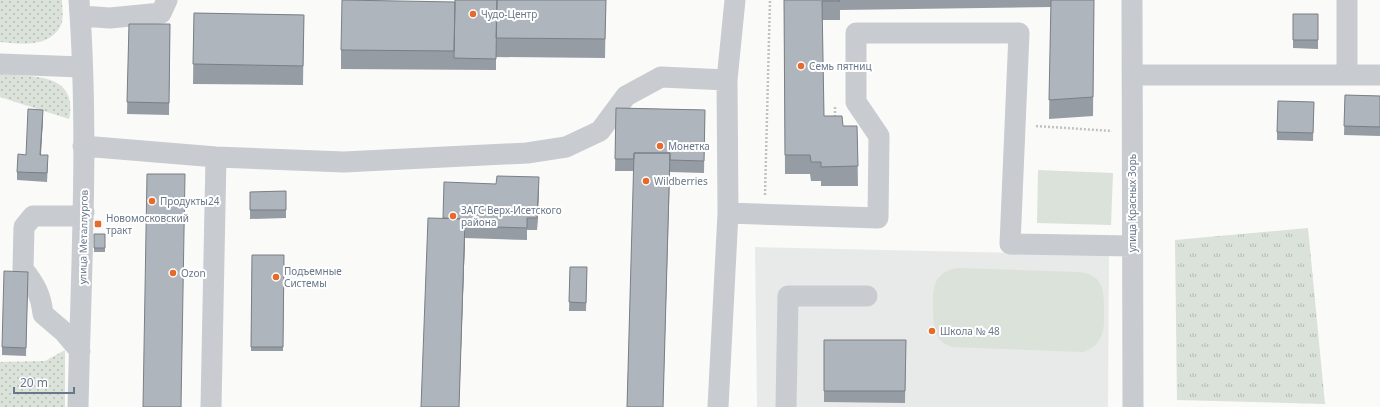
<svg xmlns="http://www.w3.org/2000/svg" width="1380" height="407" viewBox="0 0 1380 407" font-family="'Noto Sans',sans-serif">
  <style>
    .built { fill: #e8e9e9 }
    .grass { fill: url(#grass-dots) }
    .park { fill: url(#park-tufts) }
    .pitch { fill: #dbe2d9 }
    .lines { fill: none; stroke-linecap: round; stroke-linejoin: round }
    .path { stroke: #bfc2c5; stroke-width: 2.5; stroke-dasharray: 2 2; stroke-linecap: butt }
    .minor { stroke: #c8cbcf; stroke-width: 21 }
    .wall { fill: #969ca3 }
    .shaded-wall { fill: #7a7f84 }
    .building { fill: #aeb5bd; stroke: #7a7f84 }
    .poi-dot { fill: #e66a2b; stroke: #fff; stroke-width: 1.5 }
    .labels { text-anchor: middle; stroke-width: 4; stroke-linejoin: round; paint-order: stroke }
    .poi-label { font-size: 10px; fill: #687789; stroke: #fff; text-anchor: start }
    .street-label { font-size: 10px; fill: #687789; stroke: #fff }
  </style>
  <defs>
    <pattern id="grass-dots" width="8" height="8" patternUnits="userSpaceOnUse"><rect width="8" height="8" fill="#dbe2d9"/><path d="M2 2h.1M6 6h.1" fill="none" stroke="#b5bcb6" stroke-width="1.8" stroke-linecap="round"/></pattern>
    <pattern id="park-tufts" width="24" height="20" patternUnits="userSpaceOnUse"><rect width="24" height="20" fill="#dbe2d9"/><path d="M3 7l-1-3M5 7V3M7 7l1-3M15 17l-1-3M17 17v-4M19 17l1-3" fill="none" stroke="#b5bcb6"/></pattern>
  </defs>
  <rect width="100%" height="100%" fill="#fafaf8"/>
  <path class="built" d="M755,247l354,8 -1,152h-351z"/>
  <path class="grass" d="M0,0h62c0,7 2,18 -1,25 -11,23 -40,19 -61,17z
    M0,74c32,3 79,-2 69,45l-69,-22z
    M65,350v57h-65v-45l45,-1z"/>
  <path class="park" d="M1308,228l17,176 -148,-4 -2,-160z"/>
  <path class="pitch" d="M1038,170l75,3 -2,52 -74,-2z
    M959,268l118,4c28,2 27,20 27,43 0,9 0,19 -6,27 -3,5 -9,7 -15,10l-130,-5c-6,-2 -12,-4 -15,-10 -5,-7 -4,-16 -5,-24 0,-23 -2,-41 26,-45z"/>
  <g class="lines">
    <path class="path" d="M835,107v11
      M1036,126l76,5
      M765,195l5,-195"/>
    <path class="minor" d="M1132,0l1,407
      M1347,0v75
      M81,16l29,2 51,-5 6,-13
      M0,64l82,3
      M1133,75h247
      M83,146l133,11 128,5 183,-9 39,-6 34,-16 26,-35 35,-19 66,3
      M728,213l150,5 1,-82 -23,-34v-69h163l-9,211 122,2
      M80,351l-16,-19 -21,-18c-2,-19 -8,-30 -20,-45l1,-42 9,-11h40l11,-4
      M78,407c3,-136 11,-272 1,-407
      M211,407l5,-250
      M718,407l10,-194 -1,-133 8,-80
      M786,407l2,-111h79"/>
  </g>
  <path class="wall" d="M606,0l-1,58 -109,-1v-4v17l-155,-1v-19z
    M784,0h310l-1,116 -44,3 2,-112 -211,3v10h-18l2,96 19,10h14l1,60h-37v-5h-10l-1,-7h-25z
    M194,13l110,2 -1,70 -110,-1z
    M1293,14h25v35l-25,-1z
    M129,24h41l-1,91 -42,-1z
    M1345,95l35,1v40l-36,-1z
    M1314,102l-1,39 -36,-1v-8z
    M616,108l89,2 -1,63 -34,-1 -7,235h-36l7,-236h-19z
    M43,118l-2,37 7,9 -1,18 -30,-2v-8l9,-17z
    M539,189l-2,41h-10v10l-62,-2 -6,169h-38l22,-189z
    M286,191v27l-36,1v-27z
    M94,234h11v18h-11z
    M252,255h32l-1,96h-32z
    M570,267h17l-1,44h-17z
    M28,272l-2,84 -24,-1v-8z
    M824,340h82l-1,63 -81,-1z"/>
  <path class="shaded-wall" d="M43,110v8l-3,45v-8z
    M539,177v12l-2,41v-12z
    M465,219v19l-6,169z"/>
  <path class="building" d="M342,0l113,2 -1,49 -113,-1z
    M455,0h42l-1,59 -42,-1z
    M497,0h109l-1,39 -109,-1z
    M784,0h55l1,1h-18l2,115h18l1,10h14l1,40 -37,1v-5h-10l-1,-7h-25z
    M1051,0h43l-1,97 -44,3z
    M194,13l110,2 -1,51 -110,-2z
    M1293,14h25v26h-25z
    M129,24h41l-1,79 -42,-1z
    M1345,95l35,1v31l-36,-1z
    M1278,101l36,1 -1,31 -36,-1z
    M616,108l89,2 -1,51 -34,-1v-7h-36v6h-19z
    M28,109l15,1 -3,45h8l-1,18 -30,-1 1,-18 8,1z
    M634,153h36l-7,254h-36z
    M147,174h38l-4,233h-38z
    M497,176l42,1 -2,41h-10v10l-62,-2v-7l-22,-1 1,-36 52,2z
    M286,191v19h-36v-18z
    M428,218l37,1 -6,188h-38z
    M94,234h11v14h-11z
    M252,255h32l-1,92h-32z
    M570,267h17l-1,36 -17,-1z
    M4,271l24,1 -2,76 -24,-1z
    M824,340h82l-1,51h-81z"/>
  <g class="poi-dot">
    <circle cx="473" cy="14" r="4"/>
    <circle cx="801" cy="66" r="4"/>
    <circle cx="660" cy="146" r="4"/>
    <circle cx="646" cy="181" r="4"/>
    <circle cx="152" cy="201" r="4"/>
    <circle cx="453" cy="216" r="4"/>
    <rect x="94" y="220" width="8" height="8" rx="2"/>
    <circle cx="173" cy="273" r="4"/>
    <circle cx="276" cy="277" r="4"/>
    <circle cx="932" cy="331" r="4"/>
  </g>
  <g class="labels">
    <g class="poi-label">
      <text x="481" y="18">Чудо-Центр</text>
      <text x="809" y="70">Семь пятниц</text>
      <text x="668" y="150">Монетка</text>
      <text x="654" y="185">Wildberries</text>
      <text x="160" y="205">Продукты24</text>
      <text x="461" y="214">ЗАГС Верх-Исетского<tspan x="461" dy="12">района</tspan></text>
      <text x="106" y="222">Новомосковский<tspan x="106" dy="12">тракт</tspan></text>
      <text x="284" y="275">Подъемные<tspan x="284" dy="12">Системы</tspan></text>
      <text x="181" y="277">Ozon</text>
      <text x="940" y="335">Школа № 48</text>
    </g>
    <g class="street-label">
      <text transform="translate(1132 203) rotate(-90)" y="4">улица Красных Зорь</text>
      <text transform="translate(83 237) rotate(-89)" y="4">улица Металлургов</text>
    </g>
  </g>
  <path d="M14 387v6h60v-6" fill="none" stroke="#687789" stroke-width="2"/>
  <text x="20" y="387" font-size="12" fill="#687789" stroke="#ffffff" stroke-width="3" paint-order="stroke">20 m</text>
</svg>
